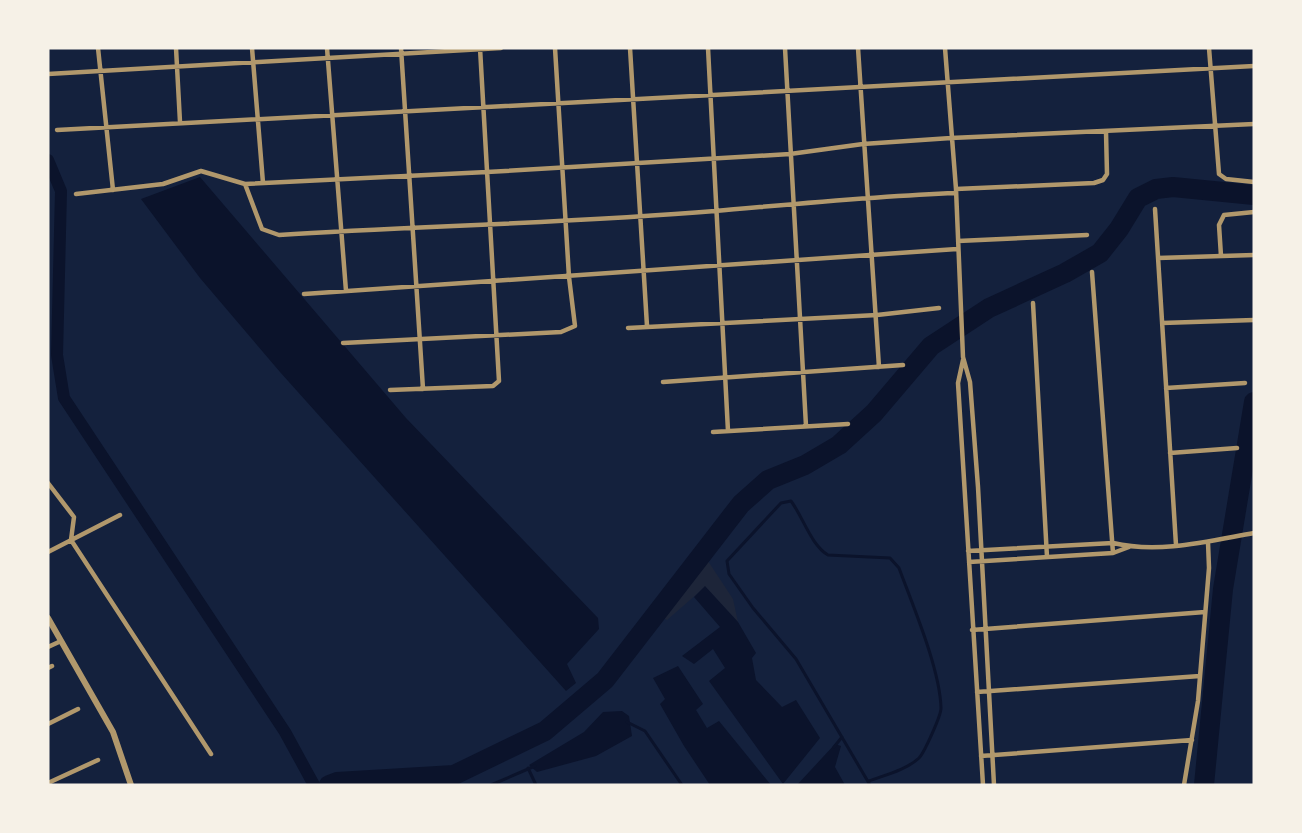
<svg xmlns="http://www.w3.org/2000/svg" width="1302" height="833" viewBox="0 0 1302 833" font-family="'Libre Baskerville',serif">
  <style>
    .green { fill: #1d2539 }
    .water { fill: #0b132b }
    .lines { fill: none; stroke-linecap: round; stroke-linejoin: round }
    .stream { stroke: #0b132b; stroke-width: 3 }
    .canal { stroke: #0b132b; stroke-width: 12 }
    .river { stroke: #0b132b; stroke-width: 20 }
    .minor { stroke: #b1986c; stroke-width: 4.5 }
    .tertiary { stroke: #b1986c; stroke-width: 6 }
  </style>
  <rect width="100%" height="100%" fill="#14213d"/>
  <path class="green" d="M708,561l25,38 5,23 -33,-35 -38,33 -10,-5 43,-51z"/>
  <path class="water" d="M200,177l206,241 192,200 1,11 -32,35 9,19 -10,8 -286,-319 -80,-94 -59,-79z
    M705,586l33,36 18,31 -4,5 4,22 26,27 14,-7 24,38 -37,46 -74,-103 16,-13 -12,-19 -19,15 -12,-8 38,-29 -26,-30z
    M678,666l25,38 -7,6 11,18 12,-7 52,64h-61l-26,-39 -24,-42 5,-5 -12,-21z
    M622,711l7,5 3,20 -36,20 -59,16 -8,-7 55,-33 19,-20z
    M835,744l6,2 -6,21 10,18h-48z"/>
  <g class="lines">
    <path class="stream" d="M627,722l18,9 37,54
      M834,747l8,-10
      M528,768l8,17
      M869,781c16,-6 37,-11 50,-23 5,-5 22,-42 22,-50 -1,-39 -28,-102 -42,-140l-9,-10 -62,-3c-17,-10 -25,-38 -37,-54l-10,2 -54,58 2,13 24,34 43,51 74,126
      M491,785l44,-19"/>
    <path class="canal" d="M48,160l13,31 -4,164 7,43 221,334 29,53"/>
    <path class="river" d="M329,785l8,-3 117,-7 91,-44 60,-51 136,-176 27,-24 37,-15 34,-20 35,-32 57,-67 58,-38 76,-35 35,-20 19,-24 19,-31 18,-9 17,-2 81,8
      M1204,785l19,-196 31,-187"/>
    <path class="minor" d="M98,48l15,142
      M176,48l4,74
      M252,48l11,135
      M327,48l19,243
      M401,48l22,341
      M630,48l17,278
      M708,48l20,383
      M785,48l21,378
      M858,48l21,319
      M945,48l11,141 7,168 7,25 8,105 16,298
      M1209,48l10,126 7,5 28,3
      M48,74l453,-26
      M57,130l1197,-64
      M245,184l242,-12 303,-18 73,-10 88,-6 303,-14
      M956,189l138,-6 9,-3 4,-6 -1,-42
      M76,194l87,-10 38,-13 44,13 17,45 17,6c145,-9 291,-12 436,-24 81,-7 160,-15 241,-18
      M1155,209l21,336
      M958,241l129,-6
      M1221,256l-2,-31 5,-10 30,-3
      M1158,258l96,-3
      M1092,272l21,281
      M304,294l653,-45
      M1033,303l14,254
      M1162,323l92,-3
      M628,328l249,-13 62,-7
      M343,343l218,-11 14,-6 -6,-49 -14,-229
      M963,360l-5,23 25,402
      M663,382l240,-17
      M1166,388l79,-5
      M390,390l103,-4 6,-5 -19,-333
      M713,432l135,-8
      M1170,453l67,-5
      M48,483l26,34 -3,23 140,214
      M968,551l145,-8c46,11 96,-2 141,-10
      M48,552l72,-37
      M969,562l144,-9 16,-6
      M972,630l233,-18
      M48,647l13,-6
      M48,668l4,-2
      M977,692l223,-16
      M48,724l30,-15
      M981,756l211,-16
      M48,783l50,-23
      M1184,785l14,-84 11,-133 -1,-26"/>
    <path class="tertiary" d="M48,618l65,114 18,53"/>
  </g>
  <rect width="1302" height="833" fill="none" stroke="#f6f1e7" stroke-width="99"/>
</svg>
